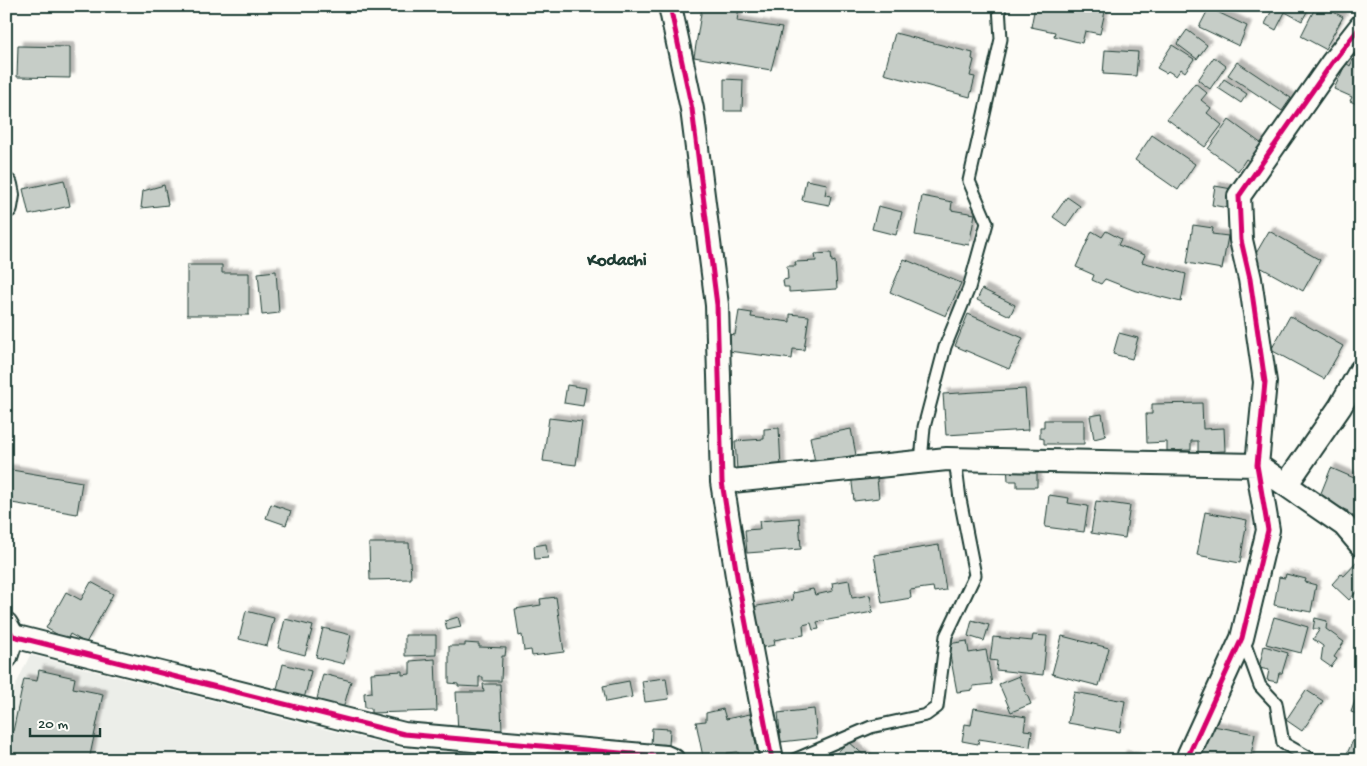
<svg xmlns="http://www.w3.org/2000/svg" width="1367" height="766" viewBox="0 0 1367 766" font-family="'Gochi Hand',sans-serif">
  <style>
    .built { fill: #eceee9 }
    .building { fill: #c6cdc7; stroke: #1f3d34; filter: url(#shadow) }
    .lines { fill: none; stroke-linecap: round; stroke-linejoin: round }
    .lane-casing { stroke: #1f3d34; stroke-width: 15 }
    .street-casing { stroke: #1f3d34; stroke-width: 26 }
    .lane { stroke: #fdfcf7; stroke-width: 11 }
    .street { stroke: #fdfcf7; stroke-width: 22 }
    .cycleway-casing { stroke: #fdfcf7; stroke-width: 8 }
    .cycleway { stroke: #d6006c; stroke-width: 5 }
    .labels { text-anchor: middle; stroke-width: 5; stroke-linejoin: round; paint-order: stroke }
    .quarter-label { font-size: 18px; font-weight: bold; fill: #1f3d34; stroke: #fdfcf7 }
  </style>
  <defs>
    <filter id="shadow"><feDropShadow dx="4.5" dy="-4.5" stdDeviation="1" flood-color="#0004"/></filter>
  </defs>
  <rect width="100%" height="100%" fill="#fdfcf7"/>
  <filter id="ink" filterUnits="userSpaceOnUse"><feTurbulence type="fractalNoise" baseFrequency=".02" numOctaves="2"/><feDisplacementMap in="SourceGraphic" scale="10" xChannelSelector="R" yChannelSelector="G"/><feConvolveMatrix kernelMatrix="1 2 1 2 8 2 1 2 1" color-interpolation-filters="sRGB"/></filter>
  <g filter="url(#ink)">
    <path class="built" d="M30,655l374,94 97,11h-495v-54z"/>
    <path class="building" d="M714,6h25l-2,15 45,7 -11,42 -77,-13 8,-50 12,2z
      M1035,6h67l4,1 -6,27 -15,-3 -3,12 -28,-7 1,-4 -24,-5z
      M1274,6h36l-8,15 -17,-9 -9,18 -11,-6z
      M1316,6h6l21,11 -18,32 -24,-13z
      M1209,8l38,18 -8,20 -40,-19z
      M1187,30l20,15 -10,14 -20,-15z
      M895,33l78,20 -1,6 2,1 -4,16 5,1 -5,20 -86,-23z
      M1172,45l22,14 -9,13 -4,-3 -5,7 -8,-5 -2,2 -9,-5z
      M18,46l52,1v31l-53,-1z
      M1105,50l33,2 -2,24 -33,-2z
      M1357,51l4,2v53l-11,-5 2,-4 -18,-8 12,-26 4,3z
      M1214,57l12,9 -16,23 -12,-9z
      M1237,62l54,36 -9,13 -54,-36z
      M724,79l19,1 -1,31h-18z
      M1224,79l23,15 -6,9 -23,-15z
      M1195,83l12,10 -6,7 10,8 -4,5 15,12 -17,22 -38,-28z
      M1229,120l37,27 -13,17 -7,-5 -8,12 -30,-22z
      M1152,135l43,29 -17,26 -43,-30z
      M64,180l6,26 -41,9 -6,-26z
      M806,180l21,4 -2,11 6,1 -2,9 -27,-5z
      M164,185l4,20 -27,3 2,-17z
      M1215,186l17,3 -4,19 -16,-3z
      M922,196l30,6 -1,8 24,4 -6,31 -54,-10z
      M1067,197l13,9 -14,20 -13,-9z
      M878,206l24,6 -6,23 -24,-6z
      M1193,225l20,3 -1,6 16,2 -6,33 -35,-6z
      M1092,231l10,6 4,-6 15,8 -3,6 27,10 -3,7 44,12 -5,28 -48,-12 -28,-11 -4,5 -9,-4 2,-5 -18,-8z
      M1269,231l51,29 -17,31 -52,-29z
      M831,253l1,9 3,-1 2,28 -48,3v-5h-5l-1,-7 5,-1 -1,-13h9l-1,-4 21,-1 -1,-7z
      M904,259l57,24 -15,33 -56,-24z
      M187,265h35v8h27v42h-62z
      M276,271l3,42 -17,2 -4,-42z
      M982,289l33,16 -5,11 -33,-16z
      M739,311l13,2 -1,4 39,5v-8l19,2 -5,34 -11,-1 -1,10 -64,-8 2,-17 5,1z
      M968,314l55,24 -14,31 -54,-23z
      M1290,316l53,30 -19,33 -53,-29z
      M1119,333l19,5 -6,21 -19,-5z
      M567,385l19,3 -3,18 -19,-3z
      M1025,389l3,41 -82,5 -3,-41z
      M1202,403l1,26 21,-1 1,23 -27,1v-11h-7v9l-24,1v-9l-20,1 -1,-29h6v-10z
      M1102,414l4,22 -12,3 -4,-23z
      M549,418l33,4 -6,43 -33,-4z
      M1044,420h40v24h-40v-5l-4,-1v-11h4z
      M779,428l2,40 -44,2 -2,-29 29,-2v-10z
      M851,429l5,26 -41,7 -5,-25z
      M1007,465h30v22h-20v-6h-9z
      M1331,468l30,13v52l-6,-2 3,-7 -13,-6 3,-7 -29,-13z
      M6,469l76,13 -5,32 -71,-12z
      M876,470l3,28 -25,3 -3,-28z
      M1049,495l20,3 -1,5 20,3 -4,26 -39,-5z
      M1096,501l34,5 -5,32 -34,-5z
      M271,504l20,7 -5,14 -20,-7z
      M1205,512l42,8 -7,43 -43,-8z
      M799,518l2,31 -54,4 -2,-23 15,-1 -1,-8z
      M369,543h40l2,36 -41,1z
      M546,544l2,14 -13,1 -1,-13z
      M939,545l7,45 -12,2 -1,-5 -23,3 1,8 -29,5 -8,-48z
      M1358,561l3,2v24l-12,13 -17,-16 9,-10 3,2z
      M1286,574l20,5 -1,3 11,3 -5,27 -37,-7 5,-28 6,1z
      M849,580l3,18 18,-3 3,17 -56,10 2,7 -6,1 -2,-7 -8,2 1,10 -30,5 1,5 -16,3 -7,-41 41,-7 -1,-7 21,-4 2,6 18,-4 -1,-8z
      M91,582l22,12 -27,49 -16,-9 -3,6 -21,-12 20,-36 15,8z
      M556,597l8,55 -32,4 -1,-6 -7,1 -2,-16 -3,1 -4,-27 26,-4 -1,-6z
      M246,611l28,7 -7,28 -28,-7z
      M458,617l3,10 -14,3 -2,-9z
      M1274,617l34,10 -7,26 -35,-9z
      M1315,618l12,3 -1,8 18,13 -10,15 3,2 -6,8 -10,-7 2,-14 -10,-7 7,-10h-7z
      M285,619l28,7 -8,29 -27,-7z
      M972,620l17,5 -5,16 -16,-5z
      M323,628l28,7 -7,29 -28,-7z
      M405,635h31v20l-31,1z
      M1033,635l14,1 -4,39 -47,-5 1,-9 -7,-1 3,-23 39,4z
      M1062,636l47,12 -10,38 -47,-12z
      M967,641l2,12 17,-3 6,34 -19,2v4l-16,2 -9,-48z
      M465,643l14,1v3l27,1 -1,8h-3l-1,25h-18v-4h-4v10l-21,-1v-2l-9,-1v-37h16z
      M1264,646l24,7 -6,20h-3l-2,9 -10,-2 2,-10 -10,-2z
      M435,659l2,52 -66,2v-5h-6l-1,-15 8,-1 -1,-19 31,-2v4l8,-1v-13z
      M283,664l28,7 -7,28 -28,-6z
      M39,670l36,8 -2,10 30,6 -14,66h-82l17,-81 13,2z
      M323,674l28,7 -8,28 -27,-6z
      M1019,676l12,28 -20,8 -12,-28z
      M666,678l3,21 -24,3 -3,-21z
      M629,681l3,16 -26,5 -3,-16z
      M483,684h17l2,46 -44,3 -2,-41h28z
      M1360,687h1v33h-2l1,-5 -9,-3z
      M1306,690l17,11 -21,30 -16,-11z
      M1074,692l51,9 -5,31 -52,-9z
      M974,708l52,9 -2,13 8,1 -2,16 -51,-8 -1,5 -16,-3 3,-17 6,1z
      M723,709l3,10 24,-5 9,46h-21v-8l-11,1 1,7h-21l-4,-3 -7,-35 10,-1v-8z
      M814,709l3,29 -36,4 -3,-29z
      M1208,725l47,9 -5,26h-49z
      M652,728l18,1 -1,17 -18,-1z
      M1356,734l5,2v24h-17z
      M848,741l19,17 -1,2h-22l-7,-7z
      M1122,755l15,3 -1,2h-15z"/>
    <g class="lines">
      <g class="lane-casing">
        <path id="lane" d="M921,462l3,-35 21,-80 24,-59 18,-65 -18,-42 32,-142 -2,-33
          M1243,639l17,47 16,17 7,40 30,17
          M794,760l77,-33 55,-12 11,-8 9,-71 29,-61 -15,-76 -5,-40"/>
      </g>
      <g class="street-casing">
        <path id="street" d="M670,6l22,103 25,196 5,177 16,100 34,178
          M6,185l2,10 -2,12
          M722,482l225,-23 310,6 87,60 17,20
          M1286,485l54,-78 21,-37
          M6,624l7,12 391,98 262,23 7,3
          M6,657l7,-21
          M1188,760l1,-6 53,-116 26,-108 -11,-65 8,-83 -15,-103 -9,-39 -2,-44 93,-133 29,-37"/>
      </g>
      <use href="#lane" class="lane"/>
      <use href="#street" class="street"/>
      <g class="cycleway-casing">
        <path id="cycleway" d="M670,6l22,103 25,196 5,177 16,100 34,178
          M6,624l7,12 391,98 262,23 7,3
          M1188,760l1,-6 53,-116 26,-108 -11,-65 8,-83 -15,-103 -9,-39 -2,-44 93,-133 29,-37"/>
      </g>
      <use href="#cycleway" class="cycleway"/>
    </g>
  </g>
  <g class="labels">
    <g class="quarter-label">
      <text x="617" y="265">Kodachi</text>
    </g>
  </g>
  <rect width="1367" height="766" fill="none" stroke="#fdfcf7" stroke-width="25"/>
  <rect x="12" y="12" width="1342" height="741" fill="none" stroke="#1f3d34" stroke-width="2" filter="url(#ink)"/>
  <path d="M30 728v8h70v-8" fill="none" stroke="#1f3d34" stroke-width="2.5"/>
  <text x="38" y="728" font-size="15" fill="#1f3d34" stroke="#fdfcf7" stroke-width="4" paint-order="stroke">20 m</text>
</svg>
